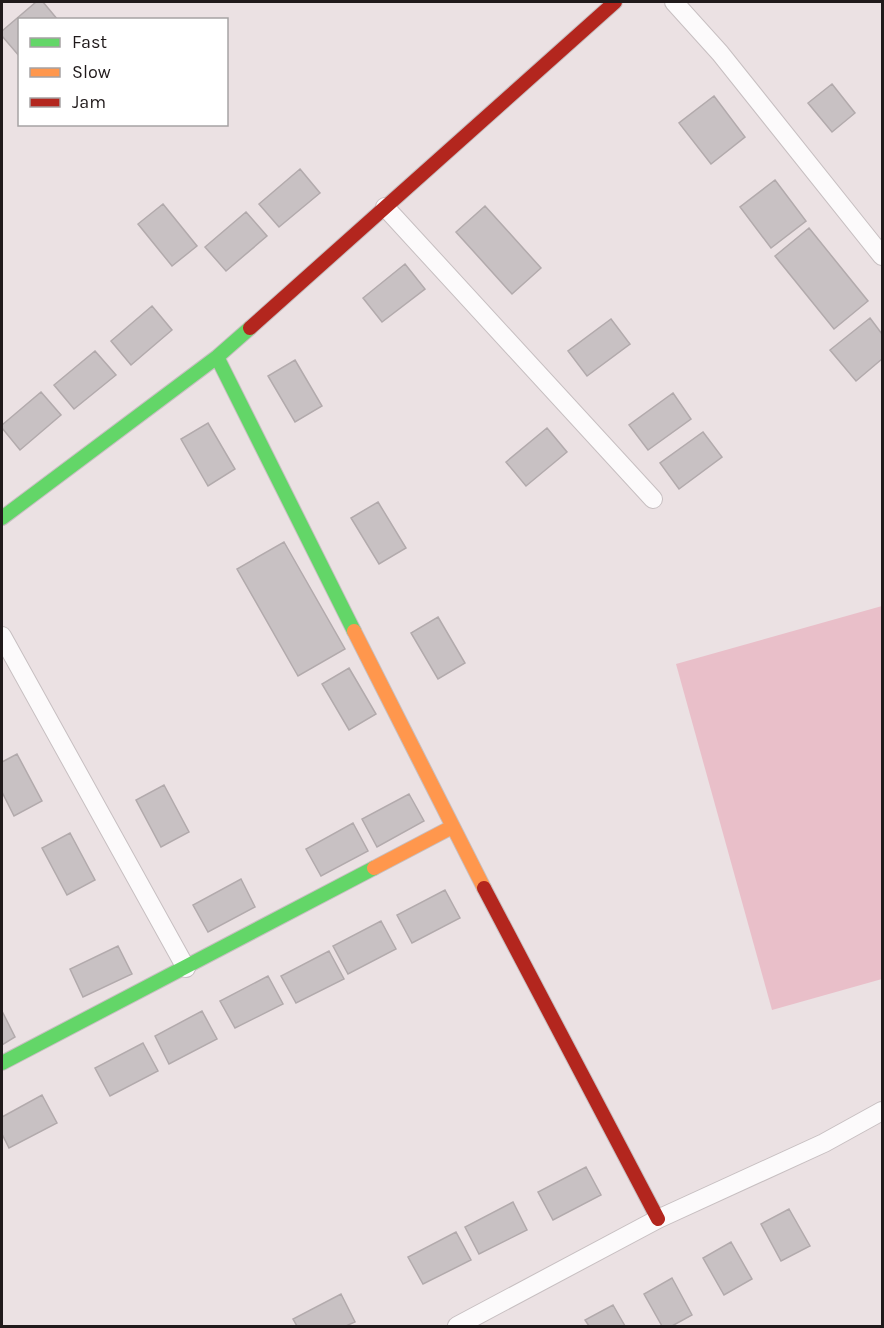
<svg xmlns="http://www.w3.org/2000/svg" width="884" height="1328" viewBox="0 0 884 1328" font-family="Karla,sans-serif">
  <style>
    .green { fill: #e9bfc9 }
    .building { fill: #c8c1c3; stroke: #b2aaac; stroke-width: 1.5 }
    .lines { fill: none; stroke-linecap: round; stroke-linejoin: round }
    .street-casing { stroke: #c7bfc1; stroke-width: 20 }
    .fast-casing { stroke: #c7bfc1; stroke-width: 16 }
    .slow-casing { stroke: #c7bfc1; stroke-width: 16 }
    .jam-casing { stroke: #c7bfc1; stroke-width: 16 }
    .street { stroke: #fcfafb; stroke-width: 18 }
    .fast { stroke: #63d668; stroke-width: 14 }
    .slow { stroke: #ff974d; stroke-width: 14 }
    .jam { stroke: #b3261e; stroke-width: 14 }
  </style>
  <rect width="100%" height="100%" fill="#ebe1e3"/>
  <path class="green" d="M882,606v373l-110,31 -96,-346z"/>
  <path class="building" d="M36,2h7l15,18h-38v37l-18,-21v-5z
    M832,84l23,29 -23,19 -24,-29z
    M714,96l31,41 -34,27 -32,-41z
    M300,169l20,24 -41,34 -20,-23z
    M775,180l31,41 -35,27 -31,-41z
    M163,204l34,42 -25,20 -34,-42z
    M485,206l56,62 -29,26 -56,-62z
    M246,212l21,24 -41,35 -21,-24z
    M809,228l59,73 -34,28 -59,-73z
    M405,264l20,25 -43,33 -19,-24z
    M152,306l20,24 -41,35 -20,-24z
    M870,318l12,16v25l-26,22 -26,-31z
    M611,319l19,25 -43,32 -19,-25z
    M95,351l21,24 -42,34 -20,-24z
    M295,360l27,46 -27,16 -27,-46z
    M41,392l20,23 -41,35 -18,-22v-3z
    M673,393l18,26 -43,31 -19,-25z
    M208,423l27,46 -27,17 -27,-47z
    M547,428l20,24 -41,34 -20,-24z
    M703,432l19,25 -43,32 -19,-26z
    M378,502l28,46 -27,16 -28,-46z
    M284,542l61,107 -47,27 -61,-107z
    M438,617l27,46 -27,16 -27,-46z
    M349,668l27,46 -27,16 -27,-46z
    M17,754l25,47 -28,15 -12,-24v-30z
    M164,785l25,47 -28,15 -25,-47z
    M409,794l15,27 -47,26 -15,-28z
    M353,823l15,28 -47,25 -15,-27z
    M70,833l25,47 -28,15 -25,-47z
    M241,879l14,28 -47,25 -15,-27z
    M445,890l15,28 -48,25 -15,-28z
    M381,921l15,28 -48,25 -15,-28z
    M118,946l14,28 -49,23 -13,-28z
    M329,951l15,28 -48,24 -15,-27z
    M268,976l15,28 -48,24 -15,-27z
    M2,1011l13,26 -13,8z
    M202,1011l15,28 -48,25 -14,-28z
    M143,1043l15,28 -48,25 -15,-28z
    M42,1095l15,28 -48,25 -7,-14v-17z
    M586,1167l15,28 -48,25 -15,-28z
    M513,1202l14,28 -48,24 -14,-27z
    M789,1209l21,37 -29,15 -20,-37z
    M456,1232l15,28 -48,24 -15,-27z
    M731,1242l21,37 -28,16 -21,-37z
    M672,1278l20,37 -20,11h-10l-18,-32z
    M341,1294l14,28 -9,4h-49l-4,-7z
    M613,1305l12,21h-36l-4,-6z"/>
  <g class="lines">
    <g class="street-casing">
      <path id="street" d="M674,2l46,51 162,203
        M385,207l268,292
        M2,636l184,332
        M457,1326l201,-107 166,-76 58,-32"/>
    </g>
    <g class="fast-casing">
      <path id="fast" d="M217,357l137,274
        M2,518l215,-161 33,-29
        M2,1063l372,-195"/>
    </g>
    <g class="slow-casing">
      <path id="slow" d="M354,631l130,257
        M374,868l78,-41"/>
    </g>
    <g class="jam-casing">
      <path id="jam" d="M250,328l365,-326
        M484,888l174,331"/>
    </g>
    <use href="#street" class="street"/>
    <use href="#fast" class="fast"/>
    <use href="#slow" class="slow"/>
    <use href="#jam" class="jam"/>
  </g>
  <rect width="884" height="1328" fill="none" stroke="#201a1b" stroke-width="6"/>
  <rect x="18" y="18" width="210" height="108" fill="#ffffff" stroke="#a6a3a4" stroke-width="1.5"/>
  <rect x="30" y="38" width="30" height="9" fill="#63d668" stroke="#a6a3a4" stroke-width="1.5"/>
  <text x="72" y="48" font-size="18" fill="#201a1b">Fast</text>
  <rect x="30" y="68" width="30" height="9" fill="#ff974d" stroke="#a6a3a4" stroke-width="1.5"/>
  <text x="72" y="78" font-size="18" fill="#201a1b">Slow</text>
  <rect x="30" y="98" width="30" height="9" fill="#b3261e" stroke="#a6a3a4" stroke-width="1.5"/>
  <text x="72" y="108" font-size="18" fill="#201a1b">Jam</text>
</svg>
